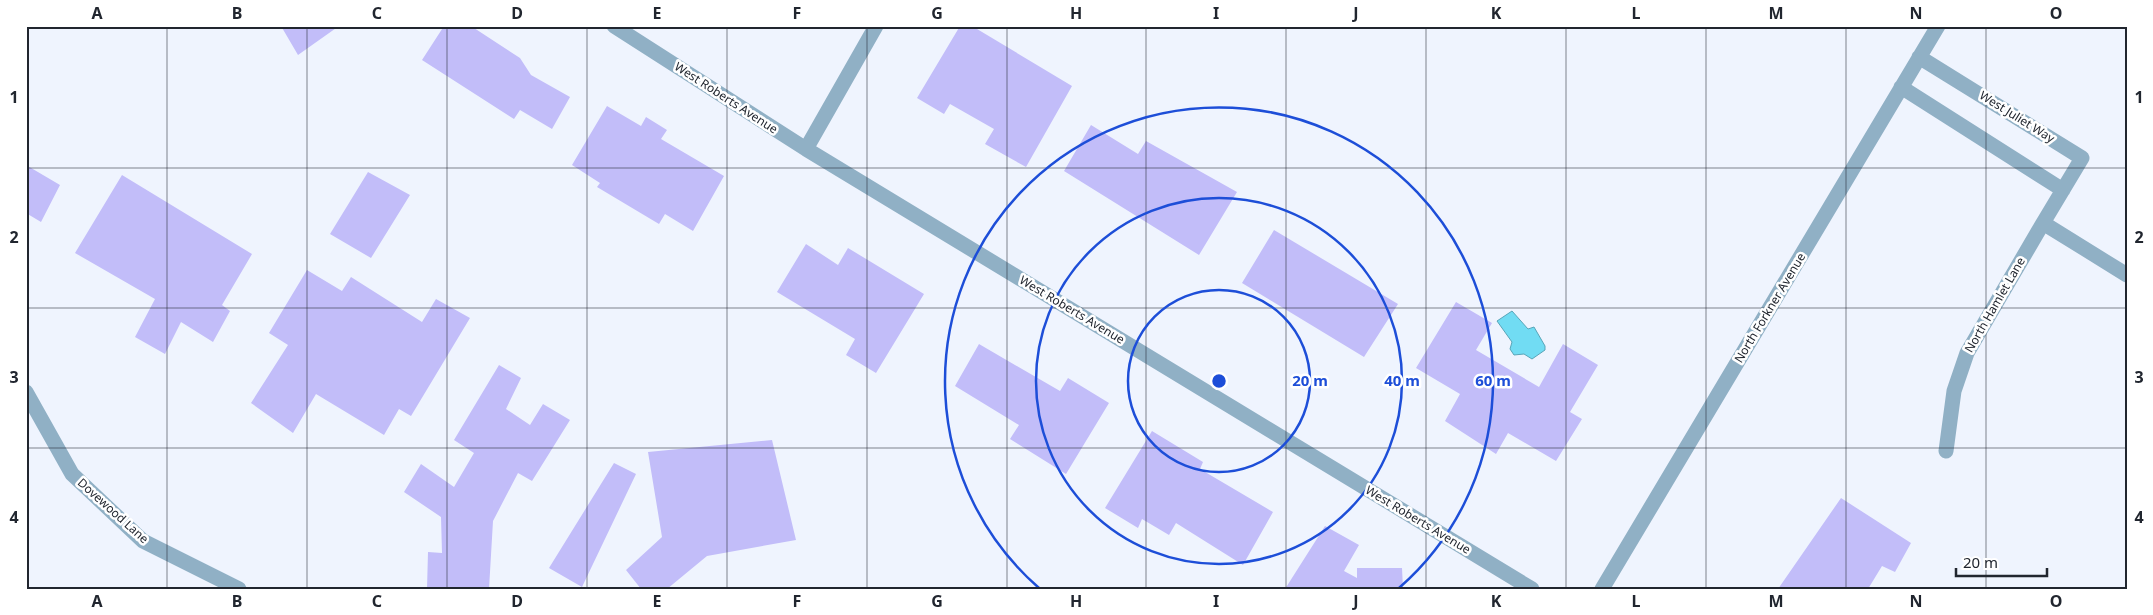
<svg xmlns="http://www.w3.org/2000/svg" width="2153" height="615" viewBox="0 0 2153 615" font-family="'Noto Sans',sans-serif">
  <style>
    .water { fill: #71dcf3; stroke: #59a5b8 }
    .building { fill: #c2bdf9 }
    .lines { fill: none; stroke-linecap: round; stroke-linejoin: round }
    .street { stroke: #90b0c5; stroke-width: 15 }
    .grid { fill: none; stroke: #21262f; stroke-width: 1; stroke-opacity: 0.55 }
    .ring { fill: none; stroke: #1d4ed8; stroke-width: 2.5 }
    .labels { text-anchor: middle; stroke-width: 5; stroke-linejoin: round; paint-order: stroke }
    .street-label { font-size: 12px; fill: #21262f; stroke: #fff }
    .centre { fill: #1d4ed8; stroke: #fff; stroke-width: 2.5 }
    .ring-label { font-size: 15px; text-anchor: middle; font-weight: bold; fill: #1d4ed8; stroke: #fff; stroke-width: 5; stroke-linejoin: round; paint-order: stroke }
    .neatline { fill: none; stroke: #21262f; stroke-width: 2 }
    .grid-label { font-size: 16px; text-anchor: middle; font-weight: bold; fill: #21262f }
  </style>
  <rect width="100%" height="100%" fill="#eff4fe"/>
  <path class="water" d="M1512,311l16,18 6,-2 11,19v4l-13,9 -8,-5 -10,1 -4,-6 2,-7 -15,-21z"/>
  <path class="building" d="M281,26h58l-41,29z
    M444,26h27l49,32 11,17 39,22 -18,32 -32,-19 -6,9 -92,-59z
    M960,26h12l100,60 -46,81 -41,-23 9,-15 -44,-25 -6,10 -27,-16z
    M607,106l34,20 5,-9 21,13 -6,9 63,37 -31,55 -28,-17 -6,10 -62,-37 3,-4 -28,-18z
    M1091,125l47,29 8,-13 91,51 -38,63 -135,-84z
    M26,165l34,20 -19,37 -15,-9z
    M368,172l42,23 -39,63 -41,-24z
    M122,175l130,79 -30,51 8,6 -17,31 -32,-20 -16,32 -30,-17 20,-38 -80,-46z
    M1274,230l124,74 -34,53 -122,-74z
    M806,244l32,21 10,-17 76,46 -48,79 -30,-18 9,-16 -78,-47z
    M307,270l35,21 9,-14 71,45 14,-23 34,19 -59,98 -12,-7 -15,26 -68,-41 -23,39 -42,-30 37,-58 -19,-12z
    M1456,302l36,21 -16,27 63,37 24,-43 35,21 -28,47 12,7 -26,42 -48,-28 -12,21 -51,-33 15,-27 -44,-26z
    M979,344l81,47 8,-13 41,25 -43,71 -56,-35 9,-14 -64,-39z
    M499,365l22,13 -15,31 24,16 13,-21 27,16 -38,61 -14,-8 -25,48 -4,68h-62l1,-37 14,1 -1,-36 -37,-25 17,-28 33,23 20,-34 -20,-13z
    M1152,431l51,31 -3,7 73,43 -30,53 -67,-42 -7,12 -27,-16 -4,9 -33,-20z
    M772,440l24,100 -89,16 -40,33h-26l-15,-19 36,-33 -14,-85z
    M614,463l22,11 -54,113 -33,-19z
    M1841,498l70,45 -16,29 -13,-6 -14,23h-90z
    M1325,526l34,19 -15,26 13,7v-10h45l1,21h-118z"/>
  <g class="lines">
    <path class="street" d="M614,26l192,123 726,440
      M1919,57l163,101 -39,65 84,52
      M1901,87l162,103
      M806,149l70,-123
      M26,392l46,82 71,67 96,48
      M1946,451l8,-60 13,-38 76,-130
      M1602,589l336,-563"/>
  </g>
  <path class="grid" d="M167,26v563M307,26v563M447,26v563M587,26v563M727,26v563M867,26v563M1007,26v563M1146,26v563M1286,26v563M1426,26v563M1566,26v563M1706,26v563M1846,26v563M1986,26v563M26,168h2101M26,308h2101M26,448h2101"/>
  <g class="ring">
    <circle cx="1219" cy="381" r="91"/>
    <circle cx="1219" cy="381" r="183"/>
    <path d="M1039 588A274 274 0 1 1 1399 588"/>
  </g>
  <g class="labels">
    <g class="street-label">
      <text transform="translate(726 98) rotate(33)" y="4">West Roberts Avenue</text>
      <text transform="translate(2017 117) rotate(32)" y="4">West Juliet Way</text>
      <text transform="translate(1995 305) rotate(-60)" y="4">North Hamlet Lane</text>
      <text transform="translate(1770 308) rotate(-59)" y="4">North Forkner Avenue</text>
      <text transform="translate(1072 310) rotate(31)" y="4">West Roberts Avenue</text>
      <text transform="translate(113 511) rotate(42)" y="4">Dovewood Lane</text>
      <text transform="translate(1418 520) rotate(31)" y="4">West Roberts Avenue</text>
    </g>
  </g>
  <circle cx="1219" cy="381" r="8" class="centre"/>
  <g class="ring-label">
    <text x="1310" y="386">20 m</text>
    <text x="1402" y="386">40 m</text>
    <text x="1493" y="386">60 m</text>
  </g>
  <rect width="2153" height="615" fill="none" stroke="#ffffff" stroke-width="55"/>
  <path d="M1956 568v8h91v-8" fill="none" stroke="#21262f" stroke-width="2.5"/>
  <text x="1963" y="568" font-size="15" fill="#21262f" stroke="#ffffff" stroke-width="4" paint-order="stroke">20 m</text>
  <rect x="28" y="28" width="2098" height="560" class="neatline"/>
  <g class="grid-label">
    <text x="97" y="19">A</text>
    <text x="237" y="19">B</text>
    <text x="377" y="19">C</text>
    <text x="517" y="19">D</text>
    <text x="657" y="19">E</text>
    <text x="797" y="19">F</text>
    <text x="937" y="19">G</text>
    <text x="1076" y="19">H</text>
    <text x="1216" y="19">I</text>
    <text x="1356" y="19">J</text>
    <text x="1496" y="19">K</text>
    <text x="1636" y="19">L</text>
    <text x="1776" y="19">M</text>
    <text x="1916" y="19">N</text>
    <text x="2056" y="19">O</text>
    <text x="14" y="103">1</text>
    <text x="2139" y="103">1</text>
    <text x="14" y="243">2</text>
    <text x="2139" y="243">2</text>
    <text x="14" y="383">3</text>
    <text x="2139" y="383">3</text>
    <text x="14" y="523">4</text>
    <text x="2139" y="523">4</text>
    <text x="97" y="607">A</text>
    <text x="237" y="607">B</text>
    <text x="377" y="607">C</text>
    <text x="517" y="607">D</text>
    <text x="657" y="607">E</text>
    <text x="797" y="607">F</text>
    <text x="937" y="607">G</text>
    <text x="1076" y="607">H</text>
    <text x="1216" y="607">I</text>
    <text x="1356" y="607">J</text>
    <text x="1496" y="607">K</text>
    <text x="1636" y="607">L</text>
    <text x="1776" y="607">M</text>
    <text x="1916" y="607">N</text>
    <text x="2056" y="607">O</text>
  </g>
</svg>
